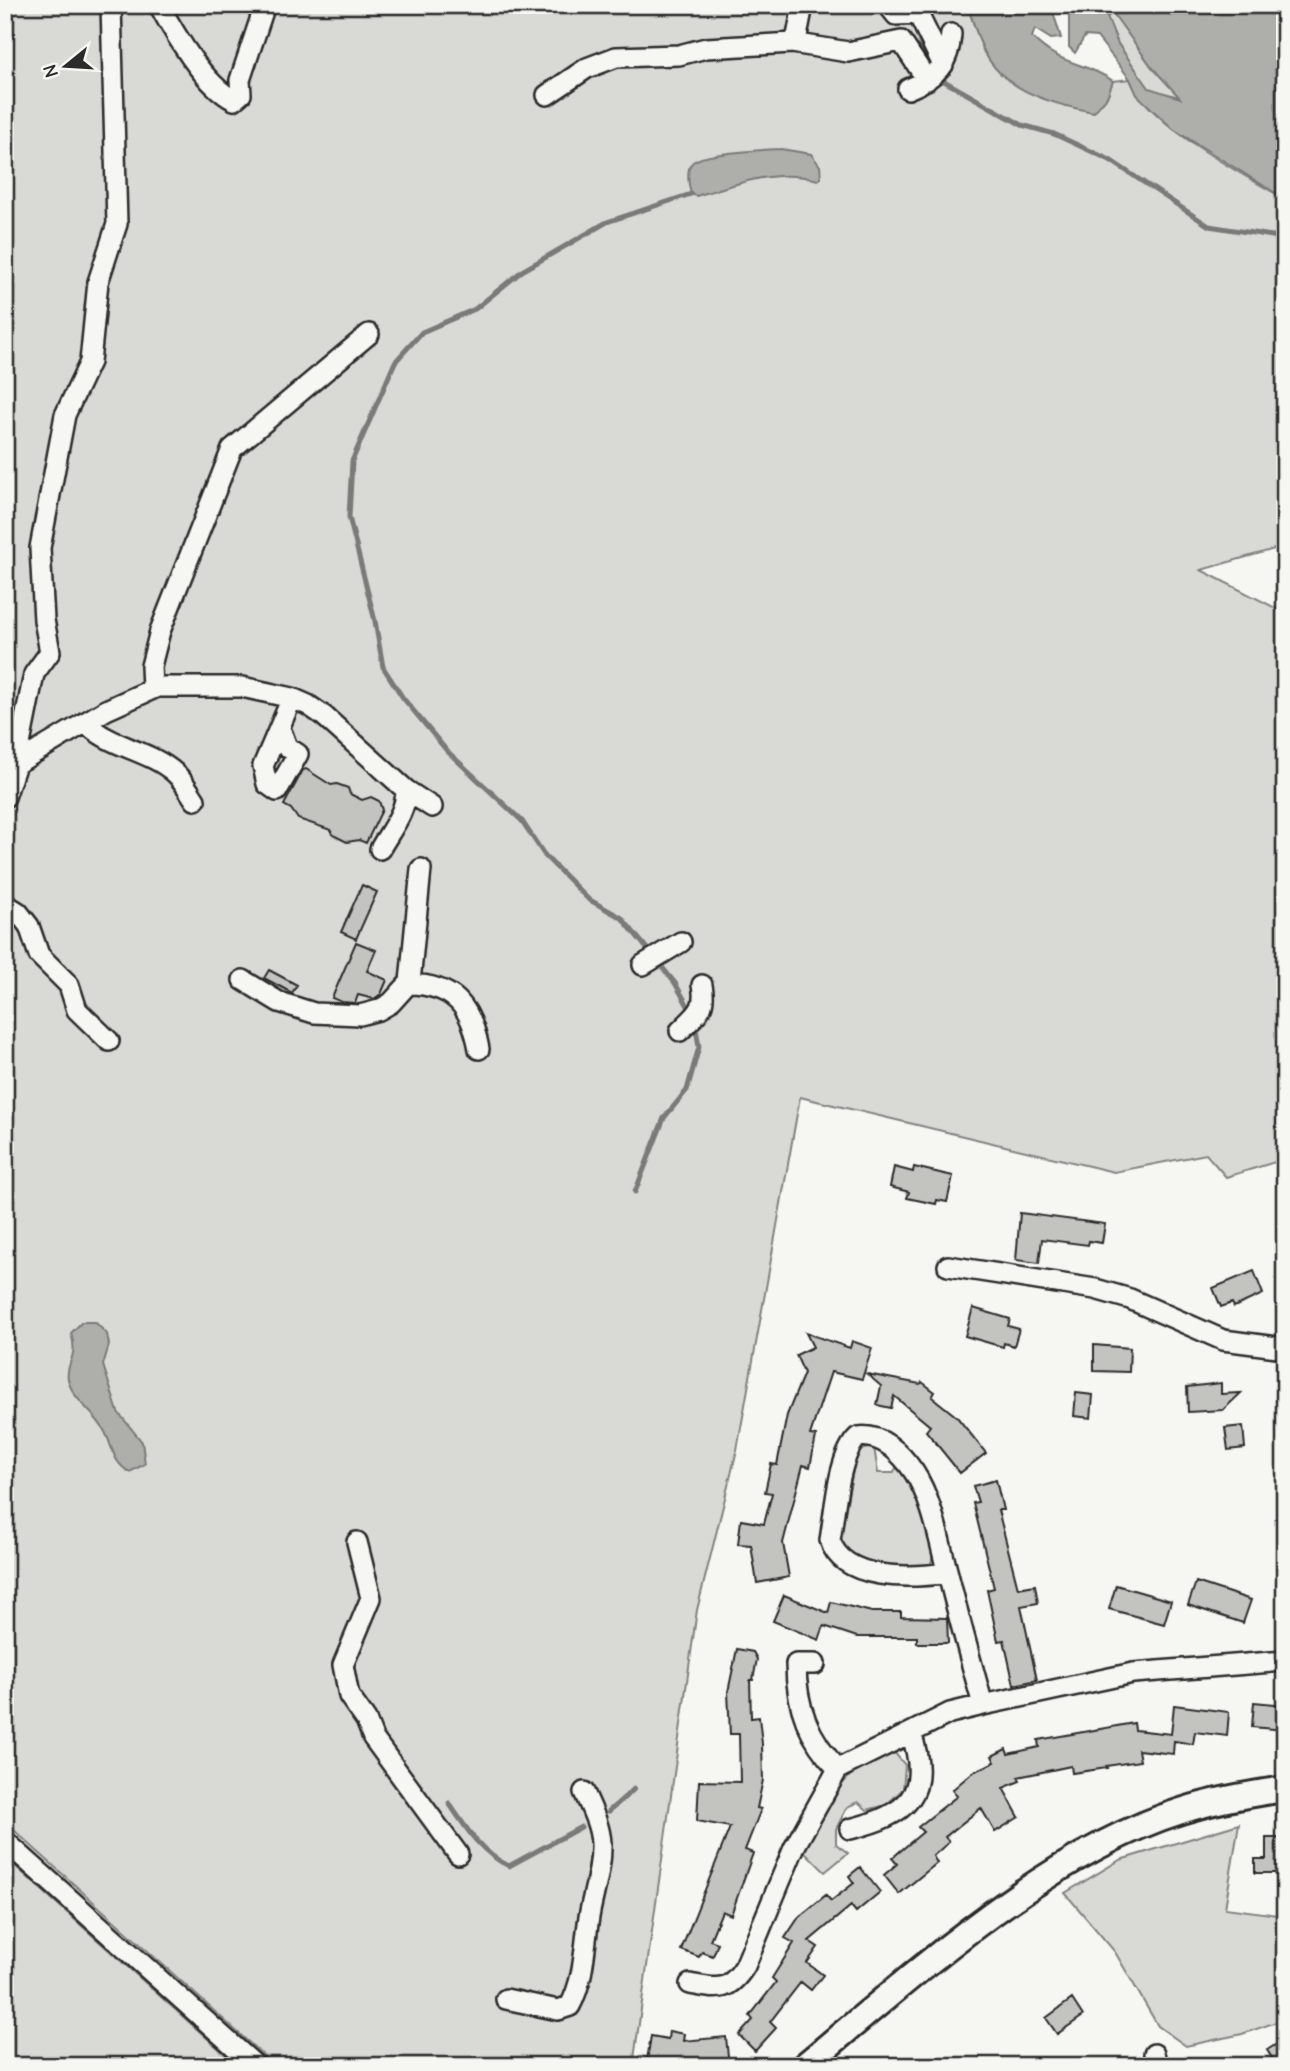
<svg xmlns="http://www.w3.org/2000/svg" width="1290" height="2071" viewBox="0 0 1290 2071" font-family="'Comic Neue',sans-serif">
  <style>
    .green { fill: #d9d9d5; stroke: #828280; stroke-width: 2 }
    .water { fill: #aeaeab; stroke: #7a7a78; stroke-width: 2; fill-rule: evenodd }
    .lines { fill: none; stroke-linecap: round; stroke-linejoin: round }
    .stream { stroke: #7a7a78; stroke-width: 5 }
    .building { fill: #c3c3c0; stroke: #2b2b2b; stroke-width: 2 }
    .minor-casing { stroke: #2b2b2b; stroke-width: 24 }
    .major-casing { stroke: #2b2b2b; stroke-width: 30 }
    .minor { stroke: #f6f6f2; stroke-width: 19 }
    .major { stroke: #f6f6f2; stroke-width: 24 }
  </style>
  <rect width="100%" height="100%" fill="#f6f6f2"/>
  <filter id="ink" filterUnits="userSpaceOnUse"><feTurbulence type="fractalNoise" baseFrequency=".0143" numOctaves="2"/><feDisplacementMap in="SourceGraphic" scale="14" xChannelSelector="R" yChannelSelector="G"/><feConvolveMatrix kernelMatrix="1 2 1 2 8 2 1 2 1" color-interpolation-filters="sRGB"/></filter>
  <g filter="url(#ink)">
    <path class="green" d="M5,5h962l17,48 123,44 6,-16 17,-2c19,47 111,94 155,120v347l-84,24 84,43v546l-59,18 -20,-23 -92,18 -314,-75 -63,353 -40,160 -64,456h-358l-270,-244z
      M1113,12l39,55 30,31 -33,-9 -31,-45 -11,-27z
      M874,1447l4,26h15l4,-6c15,16 44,78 33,98 -19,5 -56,4 -74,-7 -6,-4 -11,-10 -17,-15l17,-88 4,-5z
      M894,1752l11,13 -2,24 -17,16 -19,5 -9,-8 -11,5 -11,22v15l12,9 -23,19 -21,-21 31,-59 22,-24z
      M1239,1824l-14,84 60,8v103l-43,15 -56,12 -28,-20 -43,-74 -50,-59 55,-33z
      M5,1857l233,209h-233z"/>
    <path class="water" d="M967,5h84l10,33 -10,1 -16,-10 -3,8c27,29 52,24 81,44l-6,16 -13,15c-39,-7 -91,-21 -110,-61 -7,-14 -11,-31 -17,-46z
      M1061,5h224v194l-112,-70 -36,-34 -7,-16 -33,-42 -12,-1 -10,17 -6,-6v-36zM1112,12l40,55 28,31 -31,-10 -31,-44 -11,-27z
      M781,149l30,5 9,12 1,12 -3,2c-43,-12 -81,4 -122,16l-5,-2c-2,-8 -6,-26 2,-32 12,-10 71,-12 88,-13z
      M82,1322h13l12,12 2,11 -6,20 15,47 24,30 3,22 -15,8c-17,-8 -17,-25 -25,-40 -9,-19 -33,-32 -37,-53 -3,-17 11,-20 3,-46z"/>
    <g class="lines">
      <path class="stream" d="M915,28l7,19 10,16
        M940,74l4,7 78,44 32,9 56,26 99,66 76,12
        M691,194l-84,28 -85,49 -47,38 -53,23 -27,30 -43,99 -3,56 26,104 8,46 20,31 44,53 75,70 23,35 43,43 34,19 53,65 17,30
        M635,1192l29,-74 23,-28 12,-43 -4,-25
        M449,1803c17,25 32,50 60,63l72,-39
        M609,1811l25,-22"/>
    </g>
    <path class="building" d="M306,769l25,16 6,-1 11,4 2,6 12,6 9,-3 8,4 3,9 -16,33 -7,-3 -12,2 -14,-7 -2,-5 -33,-11 -7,-10 -7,-4 19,-35z
      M362,885l15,7 -21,47 -15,-7z
      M356,942l20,8 -9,21 20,9 -6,14 -7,5 -16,-4 -3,8 -13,-1 -10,-4z
      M269,970l28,15 -5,8 -28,-15z
      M894,1167l19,5 1,-5 39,9 -6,26 -10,-2 -1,4 -29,-6 2,-6 -19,-5z
      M1020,1213l85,11 -3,19 -13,-2 -1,4 -46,-6 -3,24 -23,-3z
      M1254,1271l9,23 -29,13 -2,-4 -11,4 -8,-19z
      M973,1308l37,11 -2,7 11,3 -5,17 -10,-3 -1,4 -38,-11z
      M806,1333l44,15 2,-7 20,7 -10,31 -31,-7 -21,63 6,1 -6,31 -7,-2 -20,78 6,34 -32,6 -6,-38 -13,-1 3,-24 23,4 8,-31 -7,-1 6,-28 6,1 10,-50 17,-42 -8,-18 17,-8z
      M1094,1345l36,3 -1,24 -35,-1z
      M867,1374l53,10 2,-2 13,10 -3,5 25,20 29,36 -26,20 -34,-42 4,-5 -36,-30 -3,12 -14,-3 4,-19z
      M1221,1383v11l20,-1 -18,17 -35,2 -1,-25z
      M1076,1393l17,2 -2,23 -17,-2z
      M1243,1426l2,22 -17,2 -3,-22z
      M996,1480l7,30h-5l20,78 17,-3 3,18 -17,3 16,74 -23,5 -10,-45 -6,1 -11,-51 7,-2 -21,-85 5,-1 -5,-16z
      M1196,1582l55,18 -8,23 -55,-18z
      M1116,1585l55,16 -7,23 -55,-15z
      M784,1595l44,18 3,-11 41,10h29v5l46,1 1,25h-31v-6h-60l-33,-11 -5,14 -46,-19z
      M737,1649l16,3 4,7 -4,21h-3l1,38 8,-1 3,27 1,36 -6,28 4,1 -16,41 8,3 -22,62 -9,-4 -12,29 8,3 -5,13 -11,-4 -3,5 -18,-7 49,-123 -33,-6 2,-40 41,1 -1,-48h-9l-2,-42z
      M1254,1702l31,3v25l-33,-3z
      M1174,1705l55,7 -2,24 -32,-4 -2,12 -19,-3 -1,13 -35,-4 2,11 -34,5 1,2 -35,5 -1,-7 -53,11 2,4 -17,7 16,29 -24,15 -14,-24 -36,29 4,5 -16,14 4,7 -38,31 -15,-19 13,-11 -5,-6 31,-26 -5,-5 39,-31 -5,-6 21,-18 22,-10 -3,-6 14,-7 2,5 31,-7 -1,-7 96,-17 1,7 36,4z
      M1266,1838h19v24h-7v11h-23v-14h11z
      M860,1867l20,25 -24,20 -5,-6 -42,35 9,6 -11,16 16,12 -12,15 -10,-8 -31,40 6,6 -21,23 -16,-16 14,-15 -3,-4 26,-34 -4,-4 22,-35 -9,-5 14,-21 27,-22 5,6 23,-18 -5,-7z
      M1072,1999l11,17 -26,18 -11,-16z
      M669,2031l15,3 -1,7 43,-4 3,29h-46l-36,-6 4,-24 17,3z
      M1285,2039v27h-8l-10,-16z"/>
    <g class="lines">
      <g class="minor-casing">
        <path id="minor" d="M159,5c16,29 45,80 75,95l7,-6 -1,-14 25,-75
          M888,5l8,10 22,-1 25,51
          M792,43l5,-7 6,-31
          M908,89c28,-11 41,-25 43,-55
          M547,95l40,-27 29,-11 63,-2 27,-7 86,-5 56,9 53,-11 26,39
          M152,689l-1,-23 9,-35 72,-182 137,-115
          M85,722c25,26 63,27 90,51 8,7 14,18 20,27
          M280,728l7,19 11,7 -21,37 -10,-7 -4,-18 29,-68
          M16,764l18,-90 16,-22 -6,-32 -4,-72 25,-133 25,-53 8,-80 19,-58 -6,-219
          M5,797l11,-33 90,-54 51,-23h85l50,11 16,7 16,11 82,74 26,17
          M380,849c11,-20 26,-36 26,-59
          M5,904l13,8 11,14 10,29 30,30 8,25 32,31
          M643,965l38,-23
          M243,980l36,22 35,11 46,2 19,-5 12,-7 19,-21 11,-113
          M409,984c45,1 62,22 70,65
          M680,1031c16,-17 27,-21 22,-46
          M948,1266l147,23 35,10 93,41 62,8
          M357,1542l14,56 -28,67 6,31 17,24 7,18 85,116
          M947,1573c-35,5 -104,9 -117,-33 5,-28 8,-85 28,-103 23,-4 43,16 56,35 19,29 25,69 34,102 11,44 23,88 35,131
          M815,1664h-19c0,43 13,75 42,105
          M850,1829c58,-14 82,-35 61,-96
          M5,1841l251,225
          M690,1984c28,5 38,9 55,-18l49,-118 44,-79 112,-56 33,-8 150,-32 152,-12
          M506,1999l52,11 12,-4c15,-29 14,-58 19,-89 4,-24 13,-49 12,-74 -1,-18 -10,-35 -17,-51
          M1154,2054l4,12"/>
      </g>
      <g class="major-casing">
        <path id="major" d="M804,2066c109,-90 242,-213 377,-255 34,-11 69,-17 104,-22"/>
      </g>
      <use href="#minor" class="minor"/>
      <use href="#major" class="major"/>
    </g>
  </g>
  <rect width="1290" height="2071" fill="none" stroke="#f6f6f2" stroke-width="28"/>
  <rect x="14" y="14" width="1262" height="2043" fill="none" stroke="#2b2b2b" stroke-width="2.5" filter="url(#ink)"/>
  <g transform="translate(66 66) rotate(252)" stroke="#f6f6f2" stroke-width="5" paint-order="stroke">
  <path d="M0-5L12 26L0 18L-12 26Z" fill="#2b2b2b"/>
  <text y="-10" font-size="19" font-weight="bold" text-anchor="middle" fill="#2b2b2b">N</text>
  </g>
</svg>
